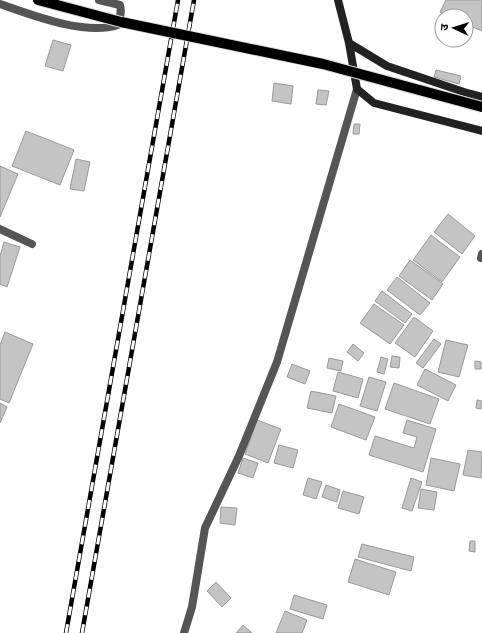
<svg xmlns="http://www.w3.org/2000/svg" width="482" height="633" viewBox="0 0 482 633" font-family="Inter,'Noto Sans Devanagari',sans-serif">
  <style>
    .building { fill: #c4c4c4; stroke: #999 }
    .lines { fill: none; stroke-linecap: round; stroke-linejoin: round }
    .minor { stroke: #555; stroke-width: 8 }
    .tertiary { stroke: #555; stroke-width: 8 }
    .secondary { stroke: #222; stroke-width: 8 }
    .rail-casing { stroke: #000; stroke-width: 4.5 }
    .rail { stroke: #fff; stroke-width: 3; stroke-dasharray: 9; stroke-linecap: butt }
    .primary-bridge-casing { stroke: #dbdbdb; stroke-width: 12; stroke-linecap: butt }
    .primary-bridge { stroke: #000; stroke-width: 10 }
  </style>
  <rect width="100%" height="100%" fill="#fff"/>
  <path class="building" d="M446,0h36v31l-16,-7v-8h-18l-8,-4z
    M53,40l18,5 -8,26 -18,-5z
    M436,70l25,6 -2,8 -25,-7z
    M274,83l19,3 -2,18 -19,-3z
    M318,90l11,1 -3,14 -10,-1z
    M354,124h6l-1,10h-6z
    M26,131l48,19 -14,35 -48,-19z
    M76,159l14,3 -6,29 -14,-2z
    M0,166l18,8 -18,43z
    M448,214l27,22 -13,18 -28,-22z
    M431,235l29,22 -18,25 -29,-22z
    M4,242l16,5 -13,40 -7,-3v-28z
    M410,260l33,24 -11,16 -33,-24z
    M397,277l33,26 -10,12 -33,-25z
    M382,291l30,23 -7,9 -30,-22z
    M374,304l30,21 -14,19 -30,-21z
    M414,317l19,14 -18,26 -20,-14z
    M5,332l28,12 -24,59 -9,-4v-54z
    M434,339l7,5 -18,24 -7,-5z
    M446,340l22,5 -9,32 -21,-5z
    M353,344l11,9 -6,8 -11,-9z
    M392,356l8,1 -1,11 -9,-1z
    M381,357l7,2 -4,15 -7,-2z
    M329,358l14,3 -2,10 -14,-3z
    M475,361l6,1v7h-6z
    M292,364l18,7 -5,13 -18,-7z
    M425,369l31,16 -8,16 -31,-16z
    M338,372l25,7 -5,19 -25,-7z
    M369,377l17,5 -9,29 -17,-5z
    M394,383l45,16 -9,25 -45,-15z
    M311,391l25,5 -4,17 -25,-5z
    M477,400l5,1 -1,8 -5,-1z
    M0,403l7,4 -7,16z
    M339,404l36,13 -9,23 -35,-13z
    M257,420l24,9 -13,34 -23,-9z
    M407,420l29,9 -13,43 -54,-17 6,-19 39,12 3,-11 -14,-4z
    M279,445l19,5 -5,18 -19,-5z
    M468,450l14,2 -1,26 -18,-3z
    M243,458l15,5 -5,15 -15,-5z
    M431,458l29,6 -6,27 -28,-6z
    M308,478l14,4 -6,17 -13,-4z
    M411,478l11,4 -10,29 -10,-3z
    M326,485l14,5 -3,12 -15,-5z
    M421,489l16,3 -3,18 -16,-2z
    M343,491l21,6 -5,17 -21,-6z
    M221,507l16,1 -2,17 -15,-2z
    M470,541h5v11l-6,-1z
    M362,544l52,13 -3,14 -53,-14z
    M355,559l41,13 -7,23 -41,-13z
    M216,582l15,16 -9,9 -15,-16z
    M294,595l33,10 -4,14 -33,-10z
    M285,611l22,9 -5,13h-26z
    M243,625l9,8h-16z"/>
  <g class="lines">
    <path class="minor" d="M0,229l32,15
      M481,258l1,-4
      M184,633l8,-26 13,-79 34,-72 38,-94 80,-273"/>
    <path class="tertiary" d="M0,4c32,11 85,32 118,21 2,-8 4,-13 2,-20l-21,-5"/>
    <path class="secondary" d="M338,0l11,43 8,46 17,14 108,28
      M349,43l38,23 77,26 18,5"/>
    <g class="rail-casing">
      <path id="rail" d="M66,633l112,-633
        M82,633l112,-633"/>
    </g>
    <use href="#rail" class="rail"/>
    <g class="primary-bridge-casing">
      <path id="primary-bridge" d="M38,0l83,22 202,42 159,43"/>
    </g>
    <use href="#primary-bridge" class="primary-bridge"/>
  </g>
  <g transform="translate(454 28) rotate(274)"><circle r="19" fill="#ffffff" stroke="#999999"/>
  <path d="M0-3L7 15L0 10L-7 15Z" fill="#000000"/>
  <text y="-6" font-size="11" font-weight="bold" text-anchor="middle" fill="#000000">उ</text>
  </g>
</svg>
